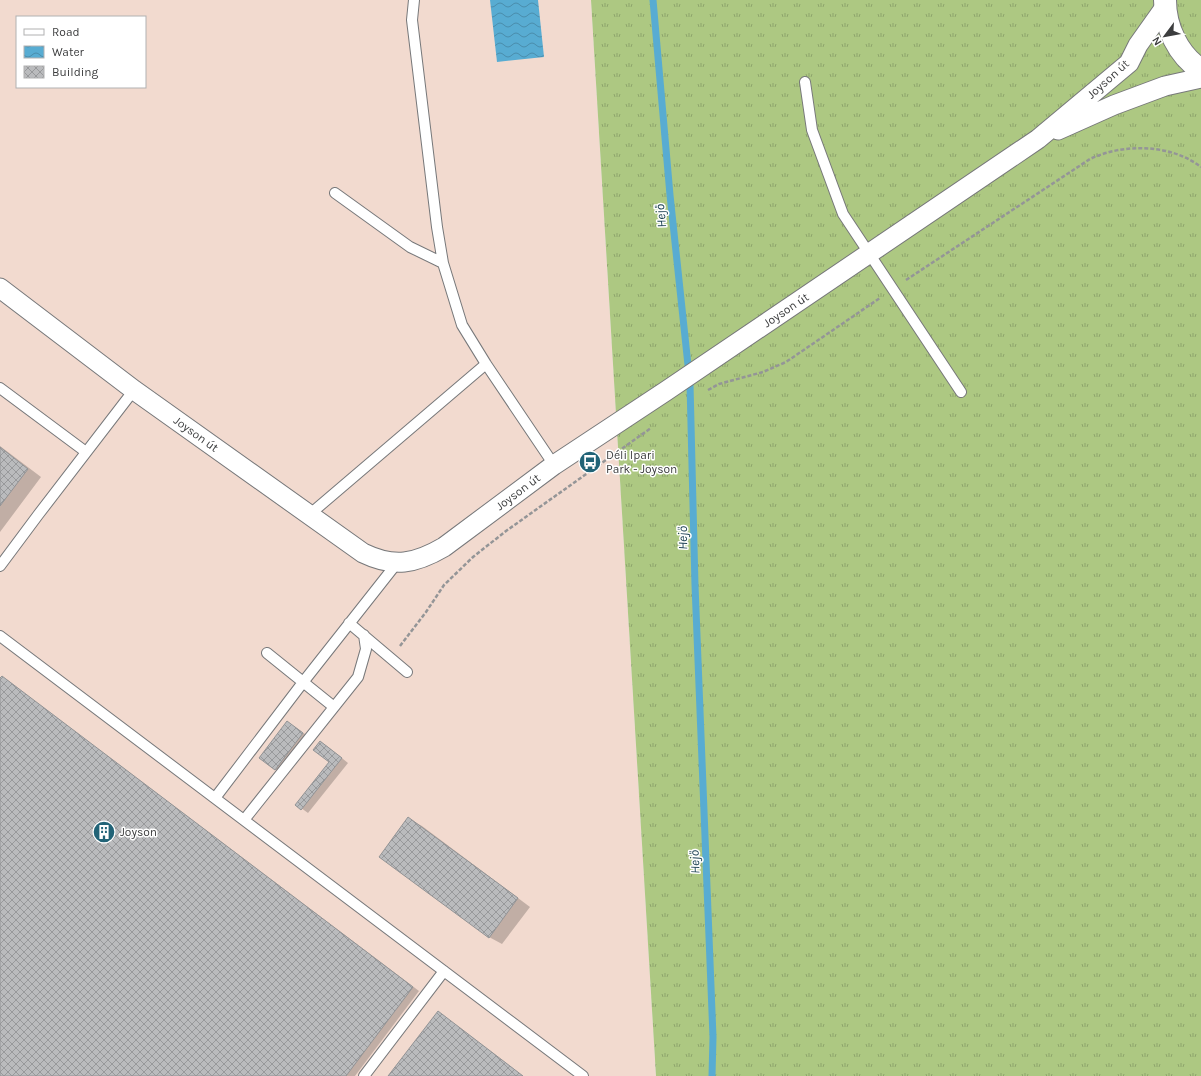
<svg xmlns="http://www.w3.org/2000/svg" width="1201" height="1076" viewBox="0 0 1201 1076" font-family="Karla,sans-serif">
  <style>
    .industrial { fill: #f2dacf; fill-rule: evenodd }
    .grass { fill: url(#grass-tufts) }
    .water { fill: url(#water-waves) }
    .shadow { fill: #0003 }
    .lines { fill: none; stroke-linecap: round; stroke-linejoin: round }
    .stream { stroke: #58acd2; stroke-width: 7 }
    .building { fill: url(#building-cross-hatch); stroke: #929395 }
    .lane-casing { stroke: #77787a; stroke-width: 12 }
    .street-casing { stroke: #77787a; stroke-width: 21 }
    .primary-casing { stroke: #77787a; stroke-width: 24 }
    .path { stroke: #949597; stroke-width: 2.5; stroke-dasharray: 4 2; stroke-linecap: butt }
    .lane { stroke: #fff; stroke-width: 10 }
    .street { stroke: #fff; stroke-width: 19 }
    .primary { stroke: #fff; stroke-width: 22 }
    .labels { text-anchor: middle; stroke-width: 3; stroke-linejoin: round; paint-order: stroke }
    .street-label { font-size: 12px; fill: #3c3d3e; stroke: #fff }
    .poi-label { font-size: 12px; fill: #3c3d3e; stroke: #fff; text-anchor: start }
    .water-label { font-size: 13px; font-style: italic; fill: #1b4051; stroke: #fff }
  </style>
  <defs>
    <pattern id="grass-tufts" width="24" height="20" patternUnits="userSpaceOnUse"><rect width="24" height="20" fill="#adc882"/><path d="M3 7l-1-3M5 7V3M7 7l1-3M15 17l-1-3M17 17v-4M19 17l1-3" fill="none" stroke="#8ea46c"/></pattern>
    <pattern id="water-waves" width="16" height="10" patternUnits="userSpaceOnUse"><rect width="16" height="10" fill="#58acd2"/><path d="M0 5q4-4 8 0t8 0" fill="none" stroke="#4a8dac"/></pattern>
    <pattern id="building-cross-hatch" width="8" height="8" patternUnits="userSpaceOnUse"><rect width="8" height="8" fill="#babbbd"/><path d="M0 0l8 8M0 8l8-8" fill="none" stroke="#98999b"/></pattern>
  </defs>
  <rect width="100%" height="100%" fill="#e8eaec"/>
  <path class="industrial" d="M0,0h591l65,1076h-656zM17,17h128v70h-128z"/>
  <path class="grass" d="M591,0h610v1076h-545z"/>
  <path class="water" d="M490,0h48l6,57 -47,5z"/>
  <path class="shadow" d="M0,446l41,31 -41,55z
    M0,680l8,1 411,310 -64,85h-355z
    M294,726l15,11 -27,36 -7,-4z
    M320,742l7,4 21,17 -40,50 -11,-8 33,-43z
    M409,819l13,7 108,81 -28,37 -13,-7z
    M438,1012l6,4 79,60h-134z"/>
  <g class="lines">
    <path class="stream" d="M653,0l17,195 20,189 5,201 18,452 -1,39"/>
  </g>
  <path class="building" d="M0,447l28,22 -28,37z
    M2,676l411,311 -67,89h-346v-398z
    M287,721l16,12 -28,37 -16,-12z
    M320,741l22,17 -41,52 -6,-5 34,-43 -16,-12z
    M408,817l110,81 -29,40 -110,-81z
    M438,1011l85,65h-135z"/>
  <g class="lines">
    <g class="lane-casing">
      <path id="lane" d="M414,0l-2,20 25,207 6,36 19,62 24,39 68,101
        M805,82l7,48 31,84 118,178
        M335,193l75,54 33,16
        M0,388l86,64
        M309,515l177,-151
        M0,566l38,-51 96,-125
        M349,623l58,49
        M0,636l583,440
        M267,653l67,54
        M215,798l89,-117 93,-118
        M244,820l114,-143 8,-28 -2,-14
        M364,1076l80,-105"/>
    </g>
    <g class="street-casing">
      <path id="street" d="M1058,130l56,-25 51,-19 36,-8
        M0,288l134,102 229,163c31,15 52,11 81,-6l110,-82 112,-74 372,-252 91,-76 9,-18 27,-38"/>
    </g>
    <g class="primary-casing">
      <path id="primary" d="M1165,0c0,27 13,55 36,70"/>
    </g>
    <path class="path" d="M906,280l184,-121c34,-16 81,-15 111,8
      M708,390l11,-6 44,-12 23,-10 94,-64
      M400,646l26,-34 18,-27 29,-28 33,-26 145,-103"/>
    <use href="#lane" class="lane"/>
    <use href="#street" class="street"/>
    <use href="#primary" class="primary"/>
  </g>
  <defs>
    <g id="bus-disc" transform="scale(1.15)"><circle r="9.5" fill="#216377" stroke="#fff"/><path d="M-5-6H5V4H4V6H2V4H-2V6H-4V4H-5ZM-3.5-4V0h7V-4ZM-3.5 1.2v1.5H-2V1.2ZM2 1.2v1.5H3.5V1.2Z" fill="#fff"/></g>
    <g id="building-disc" transform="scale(1.15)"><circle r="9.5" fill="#216377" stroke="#fff"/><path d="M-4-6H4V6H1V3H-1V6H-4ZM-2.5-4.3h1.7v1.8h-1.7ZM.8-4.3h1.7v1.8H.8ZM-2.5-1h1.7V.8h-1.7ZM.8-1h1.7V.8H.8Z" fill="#fff"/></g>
  </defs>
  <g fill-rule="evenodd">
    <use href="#bus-disc" x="590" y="462"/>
    <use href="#building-disc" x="104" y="832"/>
  </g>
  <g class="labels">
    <g class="street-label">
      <text transform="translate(1108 79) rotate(-42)" y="4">Joyson út</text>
      <text transform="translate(786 310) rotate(-34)" y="4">Joyson út</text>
      <text transform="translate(196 434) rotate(36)" y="4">Joyson út</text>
      <text transform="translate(518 492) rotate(-37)" y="4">Joyson út</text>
    </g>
    <g class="poi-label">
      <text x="606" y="459">Déli Ipari<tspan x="606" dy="14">Park - Joyson</tspan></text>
      <text x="120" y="836">Joyson</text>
    </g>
    <g class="water-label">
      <text transform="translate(660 216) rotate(-96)" y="5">Hejő</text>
      <text transform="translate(682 538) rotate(-91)" y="5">Hejő</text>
      <text transform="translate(694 862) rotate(-92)" y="5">Hejő</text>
    </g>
  </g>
  <rect x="16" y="16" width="130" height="72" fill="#ffffff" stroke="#b1b1b2"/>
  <rect x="24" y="29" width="20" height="6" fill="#ffffff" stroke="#b1b1b2"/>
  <text x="52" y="36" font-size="12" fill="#3c3d3e">Road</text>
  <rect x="24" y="46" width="20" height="12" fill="url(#water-waves)" stroke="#b1b1b2"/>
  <text x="52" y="56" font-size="12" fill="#3c3d3e">Water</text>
  <rect x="24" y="66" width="20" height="12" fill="url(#building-cross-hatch)" stroke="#b1b1b2"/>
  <text x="52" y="76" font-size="12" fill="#3c3d3e">Building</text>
  <g transform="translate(1165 36) rotate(238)" stroke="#ffffff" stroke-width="3" paint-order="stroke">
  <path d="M0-3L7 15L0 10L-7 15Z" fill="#3c3d3e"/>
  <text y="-6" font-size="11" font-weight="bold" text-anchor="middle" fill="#3c3d3e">N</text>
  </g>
</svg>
